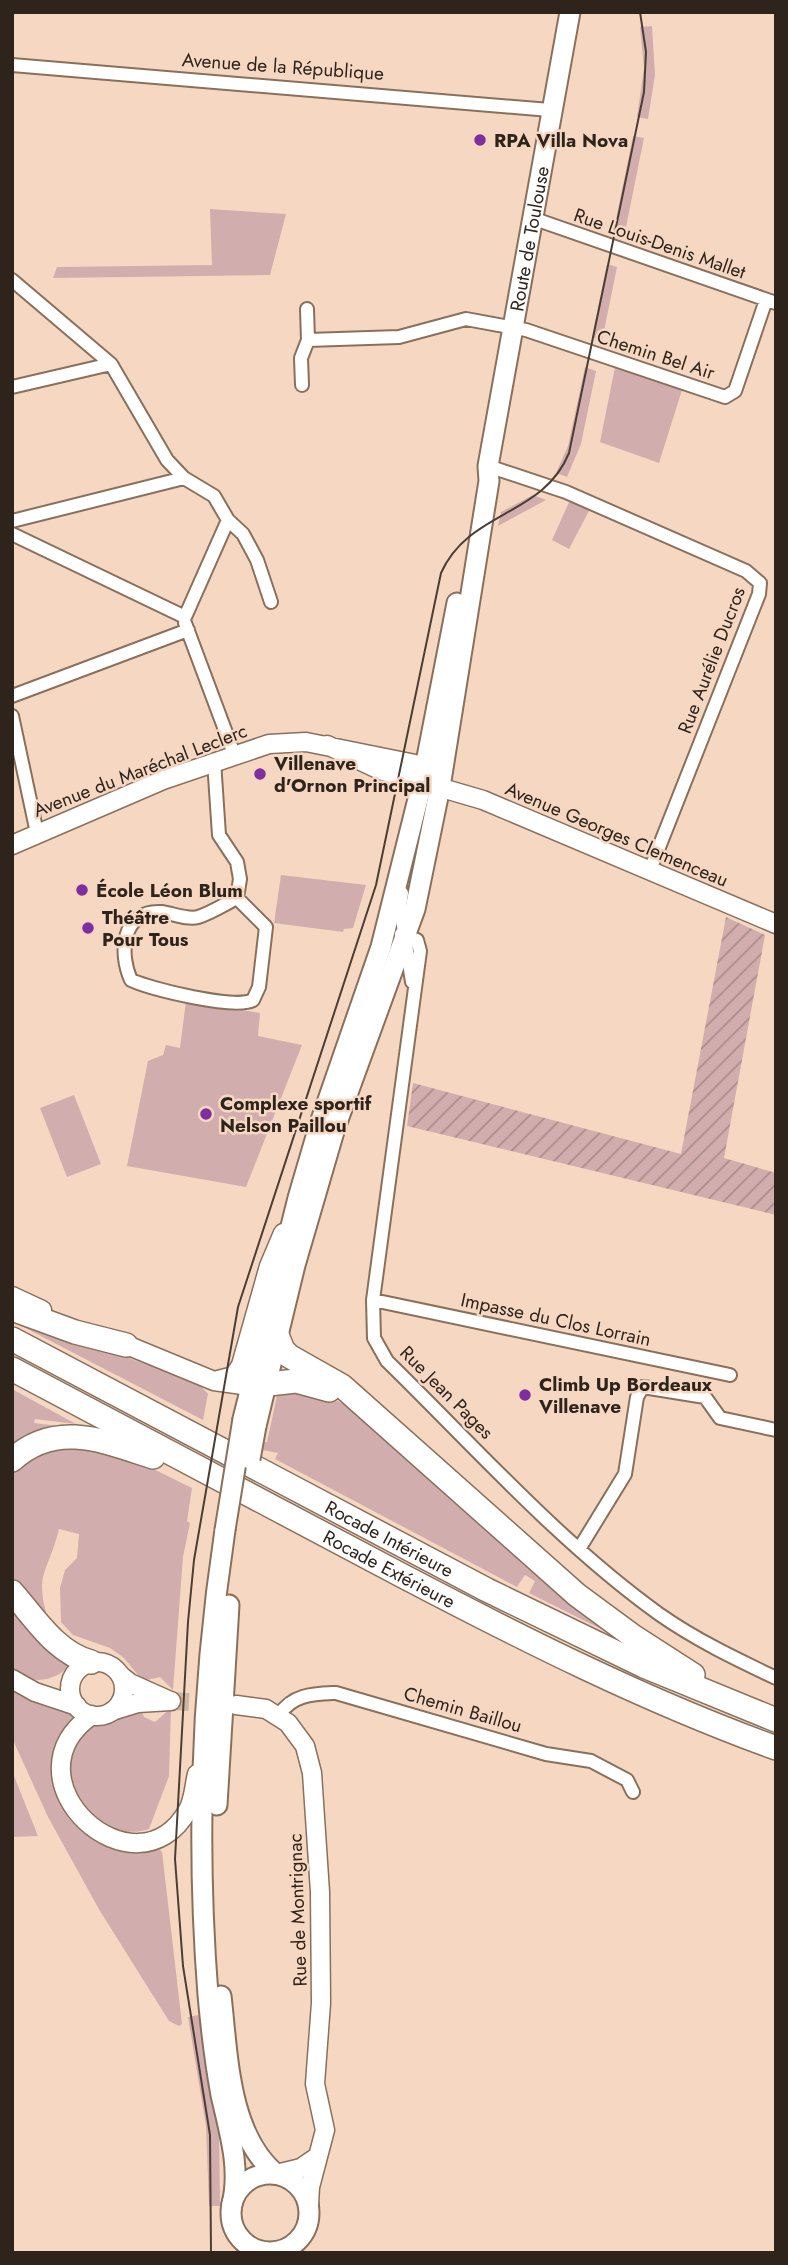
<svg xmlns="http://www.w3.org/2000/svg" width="788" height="2265" viewBox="0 0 788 2265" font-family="Jost,sans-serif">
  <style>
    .grass { fill: #d2adad }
    .garden { fill: url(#garden-furrows) }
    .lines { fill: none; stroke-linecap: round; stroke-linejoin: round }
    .secondary-tunnel { stroke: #ceb4a1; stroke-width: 18; stroke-dasharray: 18 9; stroke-linecap: butt }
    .street-casing { stroke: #8a705c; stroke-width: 16 }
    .secondary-casing { stroke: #8a705c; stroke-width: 21 }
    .primary-casing { stroke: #8a705c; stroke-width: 23 }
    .highway-casing { stroke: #8a705c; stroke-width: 26 }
    .street { stroke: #fff; stroke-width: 12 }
    .secondary { stroke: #fff; stroke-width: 18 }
    .primary { stroke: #fff; stroke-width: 19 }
    .highway { stroke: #fff; stroke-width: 23 }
    .tram { stroke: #4c3e34; stroke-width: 2 }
    .primary-bridge-casing { stroke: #8a705c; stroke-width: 23; stroke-linecap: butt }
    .primary-bridge { stroke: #fff; stroke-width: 19 }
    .poi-dot { fill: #7e2e9e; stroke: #f6d8c2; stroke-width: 2.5 }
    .labels { text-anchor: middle; stroke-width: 5; stroke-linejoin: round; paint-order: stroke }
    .street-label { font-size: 19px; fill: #2f241c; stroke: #f6d8c2 }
    .poi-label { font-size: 19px; font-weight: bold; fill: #2f241c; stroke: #f6d8c2; text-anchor: start }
  </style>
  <defs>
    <pattern id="garden-furrows" width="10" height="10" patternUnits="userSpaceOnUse" patternTransform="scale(1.75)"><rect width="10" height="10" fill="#d2adad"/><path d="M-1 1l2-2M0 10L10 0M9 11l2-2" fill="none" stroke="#ab8d8c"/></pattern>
  </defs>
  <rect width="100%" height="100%" fill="#f6d8c2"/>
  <path class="grass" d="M652,26l3,49 -7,44 -11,-2 7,-49 -4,-41z
    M633,136l11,2 -19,94 -11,-3z
    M210,209l76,5 -16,61 -217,3 4,-11 155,-2z
    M607,264l10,3 -15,74 -10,-4z
    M585,367l11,4 -15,73 -14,33 -11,-4 12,-27z
    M615,367l67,23 -23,73 -59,-21z
    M533,495l13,5 -48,26 3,-14z
    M570,500l20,9 -21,40 -17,-9z
    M281,875l85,10 -13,43 -9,1 -1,3 -69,-9z
    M186,1001l74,12 -2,23 44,9 -56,142 -119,-21 21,-105 15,-6 3,-10 14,3z
    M74,1095l27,69 -34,13 -27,-69z
    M12,1316l186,67 10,11 -5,26 -191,-99z
    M12,1389l64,35 -41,-5 -1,4 41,5 -63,22z
    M278,1391l47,3 32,18 254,218 -2,3 -80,-40 6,-12 -10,-6 -8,12 -242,-128 3,-6 -16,-3 1,-8h4z
    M62,1445l63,10 67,33 -5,33 3,2 -7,34 -10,133 -13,-13 -17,4 -19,-23 -14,-10 -37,-13 -12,-13 -1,-34 5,-18 12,-12 2,-24 -20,-5c-12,48 -26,43 -9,97l-38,-48v-107l4,-5z
    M12,1600l62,62c-16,18 -42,26 -62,7z
    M12,1690l56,21 12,8c-10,12 -21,22 -25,36 -9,36 17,84 55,89 17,3 40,-7 52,8l20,172 -3,2 -10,-5 -69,-110 -52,-94 -36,-79z
    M140,1708l4,9 11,5 16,-14 -2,68 -20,53c-43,15 -96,-33 -78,-79 4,-9 14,-18 20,-27 19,0 30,-12 49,-15z
    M12,1771l26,65 -26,1z
    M199,2015l20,118 1,73h-11l-3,-80 -18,-109z"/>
  <path class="garden" d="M726,917l39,18 -41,223 52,15v42l-369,-89 6,-43 268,71z"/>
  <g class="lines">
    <path class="secondary-tunnel" d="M171,1701l49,3"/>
    <g class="street-casing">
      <path id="street" d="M12,65l538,45
        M532,218l244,85
        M12,280l99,84 56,96 17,18 30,18 14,24 15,14 14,26 14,42
        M307,309l1,31 91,-3 67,-18 60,11 199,67 10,-6 31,-91
        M302,385l-1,-27 7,-18
        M12,387l99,-23
        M488,466l78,26 180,79 14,12 -1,11 -109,276
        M12,521l172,-43
        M12,534l173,83
        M185,617l43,-97
        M185,623l49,131
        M12,696l176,-66
        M12,716l25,117
        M214,761l5,74 18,27 3,17 -3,19c-12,6 -26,15 -39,19 -11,3 -26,-4 -37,-5 -40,-2 -42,42 -30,68 20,9 104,30 122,20l6,-13 7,-60 -29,-29
        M402,893l-2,14 12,75
        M401,934l16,6 3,11 -47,349 1,38 13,23c88,86 172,181 272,253 37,26 77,45 117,64
        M373,1300l357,75
        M579,1549l46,-75 12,-77 6,-10 62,10 15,21 56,12
        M279,1715c14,-21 34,-21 57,-22l210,61 45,7 36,19 6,12"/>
    </g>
    <g class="secondary-casing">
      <path id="secondary" d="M327,745l53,25 103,30 293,124
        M12,845l151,-65 106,-36 37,-2 119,24 9,12
        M12,1296l30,14
        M117,1341l97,40 36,5 2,12
        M218,1380l16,-4 7,-11 28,-99 14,-33
        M70 1689a27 27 0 1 1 54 0a27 27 0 1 1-54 0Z
        M120,1675l10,8 38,17
        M12,1679l23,13 42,14
        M236,1705l30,4 22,14 17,23 7,27 8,119 1,111 -6,81 10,46 -15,57 -1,18
        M112,1711l26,-8 33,-2
        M92,1715c-92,65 44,187 96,95 6,-11 6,-24 9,-36
        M276,2174l25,-6 16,-11"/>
    </g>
    <g class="primary-casing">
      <g id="primary">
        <path d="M243,1419l55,-221 22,-75 61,-176 41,-164 35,-180"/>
        <path id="s1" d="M256,1426l39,-161 40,-137 80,-219 25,-122 49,-306 -1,-15 82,-454"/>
        <path d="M225,1530c-23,152 -29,312 -17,465 3,34 7,67 13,100 8,36 20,73 11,109"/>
        <path d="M217,1805l12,-200"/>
        <path d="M221,1996c7,58 7,138 55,178"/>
        <circle cx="270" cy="2213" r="39"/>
      </g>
    </g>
    <g class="highway-casing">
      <g id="highway">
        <path d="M12,1309l63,23 51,13"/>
        <path d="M277,1335l6,15 6,6 53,30 235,209 57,42 59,38"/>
        <path id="s2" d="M12,1339l475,251 157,76 132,54"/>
        <path id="s3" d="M12,1369c130,68 259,138 389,206 122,64 245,126 375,173"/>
        <path d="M250,1386l46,-5 33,9"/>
        <path d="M12,1460c44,-40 92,-19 141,-3"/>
        <path d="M12,1592c23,26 44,61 79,70"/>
      </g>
    </g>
    <use href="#street" class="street"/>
    <use href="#secondary" class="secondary"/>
    <use href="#primary" class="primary"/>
    <use href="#highway" class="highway"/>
    <path class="tram" d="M211,2253l-1,-118 -27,-169 -8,-107 13,-237 6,-62 44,-253 138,-422 65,-312c28,-63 102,-56 128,-120l75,-361 2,-40 -6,-40"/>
    <g class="primary-bridge-casing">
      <path id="primary-bridge" d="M250,1459l6,-33
        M225,1530l18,-111"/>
    </g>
    <use href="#primary-bridge" class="primary-bridge"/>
  </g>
  <g class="poi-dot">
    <circle cx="480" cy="140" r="7"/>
    <circle cx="260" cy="774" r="7"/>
    <circle cx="82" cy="890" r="7"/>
    <circle cx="88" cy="928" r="7"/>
    <circle cx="206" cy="1114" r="7"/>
    <circle cx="525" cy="1395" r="7"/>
  </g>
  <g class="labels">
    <g class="street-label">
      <text transform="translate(283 66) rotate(4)" y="7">Avenue de la République</text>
      <text dy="7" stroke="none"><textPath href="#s1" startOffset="1222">Route de Toulouse</textPath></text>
      <text transform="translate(660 243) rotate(19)" y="7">Rue Louis-Denis Mallet</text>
      <text transform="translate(656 354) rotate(18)" y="7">Chemin Bel Air</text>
      <text transform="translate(711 660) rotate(-69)" y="7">Rue Aurélie Ducros</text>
      <text transform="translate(140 770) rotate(-21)" y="7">Avenue du Maréchal Leclerc</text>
      <text transform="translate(617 834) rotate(23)" y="7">Avenue Georges Clemenceau</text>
      <text transform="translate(556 1319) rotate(12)" y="7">Impasse du Clos Lorrain</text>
      <text transform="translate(447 1392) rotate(45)" y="7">Rue Jean Pages</text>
      <text dy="7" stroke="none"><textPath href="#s2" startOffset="427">Rocade Intérieure</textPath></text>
      <text dy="7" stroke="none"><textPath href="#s3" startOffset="427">Rocade Extérieure</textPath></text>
      <text transform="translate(463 1709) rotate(16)" y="7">Chemin Baillou</text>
      <text transform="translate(297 1910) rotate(-92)" y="7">Rue de Montrignac</text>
    </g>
    <g class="poi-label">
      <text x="494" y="147">RPA Villa Nova</text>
      <text x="274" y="770">Villenave<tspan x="274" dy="22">d'Ornon Principal</tspan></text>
      <text x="96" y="897">École Léon Blum</text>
      <text x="102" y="924">Théâtre<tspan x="102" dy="22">Pour Tous</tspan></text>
      <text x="220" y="1110">Complexe sportif<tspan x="220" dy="22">Nelson Paillou</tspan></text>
      <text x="539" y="1391">Climb Up Bordeaux<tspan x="539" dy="22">Villenave</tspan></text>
    </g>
  </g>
  <rect width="788" height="2265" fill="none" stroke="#2f241c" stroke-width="28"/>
</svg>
